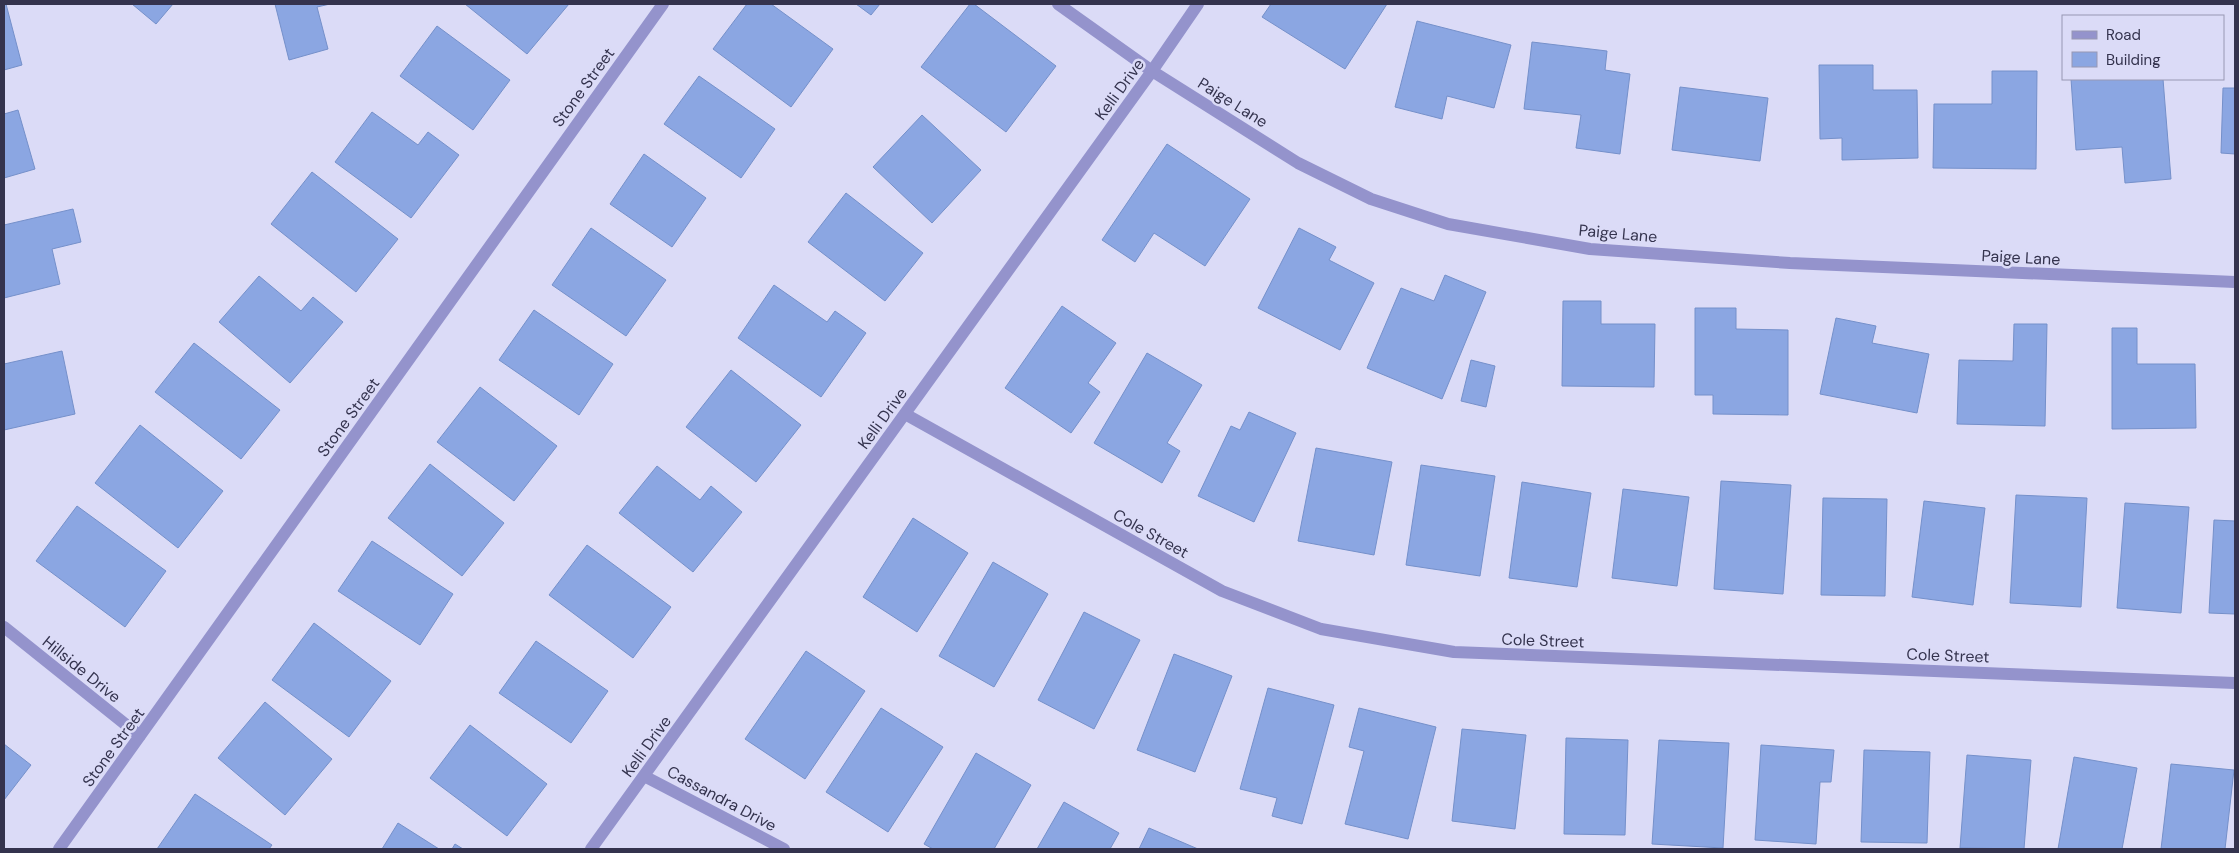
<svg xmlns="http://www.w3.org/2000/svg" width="2239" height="853" viewBox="0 0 2239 853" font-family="'DM Sans',sans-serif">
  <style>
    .building { fill: #8ba6e2; stroke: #7590ca }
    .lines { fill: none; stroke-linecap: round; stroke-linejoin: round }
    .minor { stroke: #9493cc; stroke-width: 12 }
    .labels { text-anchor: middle; stroke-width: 5; stroke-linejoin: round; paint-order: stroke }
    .street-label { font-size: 16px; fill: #34334e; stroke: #dbdbf7 }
  </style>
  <rect width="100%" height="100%" fill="#dbdbf7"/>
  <path class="building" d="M4,4h2l16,61 -18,5z
    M132,4h41l-17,20z
    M275,4h55l-13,3 11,42 -39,11z
    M465,4h104l-42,50z
    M747,4h24l62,45 -42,58 -78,-58z
    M856,4h24l-9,11z
    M970,4h4l82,62 -50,66 -85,-65z
    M1271,4h116l-42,65 -83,-52z
    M1417,21l94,24 -17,63 -47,-12 -5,23 -47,-12z
    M437,26l73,54 -37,50 -73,-54z
    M1532,42l75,9 -2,19 25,4 -10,80 -44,-6 5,-33 -57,-6z
    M1819,65h54v25h44l1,68 -76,2v-22l-22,1z
    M1992,71h45l-1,98 -103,-1 1,-64h58z
    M699,76l76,53 -34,49 -77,-54z
    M2071,79h92l8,100 -46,4 -3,-36 -46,3z
    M1680,87l88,11 -8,63 -88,-11z
    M2223,88h12v66l-14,-1z
    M18,110l17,59 -31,9v-64z
    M372,112l46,33 10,-13 31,23 -48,63 -76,-56z
    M922,115l59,55 -49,53 -59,-56z
    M1167,144l83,55 -45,67 -51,-33 -19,29 -33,-22z
    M644,154l62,44 -34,49 -62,-43z
    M312,172l86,67 -42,53 -85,-68z
    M846,193l77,60 -38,48 -77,-59z
    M73,209l8,33 -29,7 8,35 -56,14v-73z
    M591,228l75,52 -40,56 -74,-51z
    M1299,228l37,19 -7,13 45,23 -34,67 -82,-42z
    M1445,275l41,17 -44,107 -75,-31 34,-80 33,13z
    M259,276l42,35 12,-14 30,25 -53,61 -71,-61z
    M774,285l53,37 8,-11 31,22 -45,64 -83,-59z
    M1563,301h38v23h54l-1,63 -92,-1z
    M1062,306l54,37 -28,40 12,9 -29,41 -66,-45z
    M1695,308h41v21l52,1v85l-75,-1v-19h-18z
    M534,310l79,54 -34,51 -80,-55z
    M1836,318l40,8 -4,17 57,11 -12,59 -97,-19z
    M2014,324h33l-2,102 -88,-2 2,-64 54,1z
    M2112,328h25v36h58l1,64 -84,1z
    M194,343l86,67 -39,49 -86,-67z
    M62,351l13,63 -71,16v-66z
    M1147,353l55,32 -35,58 13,8 -18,32 -68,-40z
    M1471,360l24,6 -9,41 -25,-6z
    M731,370l70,55 -45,57 -70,-55z
    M480,387l77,59 -43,55 -77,-59z
    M1249,412l47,21 -42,89 -56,-26 33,-70 9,4z
    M140,425l83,66 -45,57 -83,-65z
    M1316,448l76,14 -18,93 -76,-14z
    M430,464l74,59 -42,53 -74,-58z
    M1421,465l74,11 -15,100 -74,-11z
    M657,466l43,34 11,-14 31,26 -49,60 -74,-59z
    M1721,481l70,4 -8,109 -69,-5z
    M1522,482l69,11 -14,94 -68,-9z
    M1623,489l66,8 -12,89 -65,-8z
    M2016,495l71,3 -6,109 -71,-4z
    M1823,498l64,1 -2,97 -64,-1z
    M1924,501l61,7 -12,97 -61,-8z
    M2125,503l64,4 -8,106 -64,-5z
    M77,506l89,65 -41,56 -89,-66z
    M913,518l55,35 -51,79 -54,-35z
    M2214,520l21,1v93l-26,-1z
    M372,541l81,53 -33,51 -82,-54z
    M587,545l84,62 -38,51 -84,-63z
    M993,562l55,32 -54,93 -55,-31z
    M1084,612l56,28 -46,89 -56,-29z
    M314,623l77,58 -42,56 -77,-57z
    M536,641l72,50 -37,52 -72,-50z
    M806,651l59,40 -60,88 -60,-40z
    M1174,654l58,22 -37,96 -58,-22z
    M1268,688l66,17 -32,119 -30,-8 5,-18 -37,-9z
    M265,702l67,57 -47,56 -67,-57z
    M881,708l62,39 -55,85 -62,-40z
    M1359,708l77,19 -28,112 -63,-15 19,-73 -15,-4z
    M470,725l77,59 -40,52 -77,-58z
    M1462,729l64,6 -11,94 -63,-8z
    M1566,738l62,2 -3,95 -61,-1z
    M1659,740l70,3 -6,105 -71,-4z
    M4,744l27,21 -27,35z
    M1761,745l73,5 -3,32h-11l-4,62 -61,-4z
    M1864,750l66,2 -3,91 -66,-1z
    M976,753l55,32 -37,64h-61l-9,-5z
    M1967,755l64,5 -7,89 -64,-1z
    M2074,757l63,11 -15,81h-64z
    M2171,764l63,6 -9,79h-64z
    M195,794l77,51 -3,4h-112z
    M1064,802l55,31 -9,16h-73z
    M398,823l41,26h-57z
    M1149,828l49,21h-59z
    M455,844l8,5h-11z"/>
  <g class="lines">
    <path class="minor" d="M1058,4l94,67 146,92 73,36 77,25 142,25 200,14 445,19
      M905,414l317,177 99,38 133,23 781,31
      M4,627l136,109
      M644,776l140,73
      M59,849l604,-845
      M591,849l561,-778 46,-67"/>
  </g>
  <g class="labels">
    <g class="street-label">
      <text transform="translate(583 87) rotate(-54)" y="6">Stone Street</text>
      <text transform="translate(1119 89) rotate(-54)" y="6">Kelli Drive</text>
      <text transform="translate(1233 102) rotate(32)" y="6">Paige Lane</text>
      <text transform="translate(1618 233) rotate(5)" y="6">Paige Lane</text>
      <text transform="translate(2021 257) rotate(3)" y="6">Paige Lane</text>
      <text transform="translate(348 417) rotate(-54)" y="6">Stone Street</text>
      <text transform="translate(882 418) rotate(-54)" y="6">Kelli Drive</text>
      <text transform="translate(1151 533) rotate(29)" y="6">Cole Street</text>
      <text transform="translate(1543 640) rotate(2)" y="6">Cole Street</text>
      <text transform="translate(1948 655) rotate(2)" y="6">Cole Street</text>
      <text transform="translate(82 669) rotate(39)" y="6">Hillside Drive</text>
      <text transform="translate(646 746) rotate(-54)" y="6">Kelli Drive</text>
      <text transform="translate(113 747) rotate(-54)" y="6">Stone Street</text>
      <text transform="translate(722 798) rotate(28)" y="6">Cassandra Drive</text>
    </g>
  </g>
  <rect width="2239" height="853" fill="none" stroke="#34334e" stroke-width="10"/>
  <rect x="2062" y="15" width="162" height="65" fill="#dbdbf7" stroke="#9898b3"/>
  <rect x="2072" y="31" width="25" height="8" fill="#9493cc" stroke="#9898b3"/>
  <text x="2106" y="40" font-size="15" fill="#34334e">Road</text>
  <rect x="2072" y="52" width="25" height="15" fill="#8ba6e2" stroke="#9898b3"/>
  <text x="2106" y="65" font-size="15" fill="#34334e">Building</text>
</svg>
